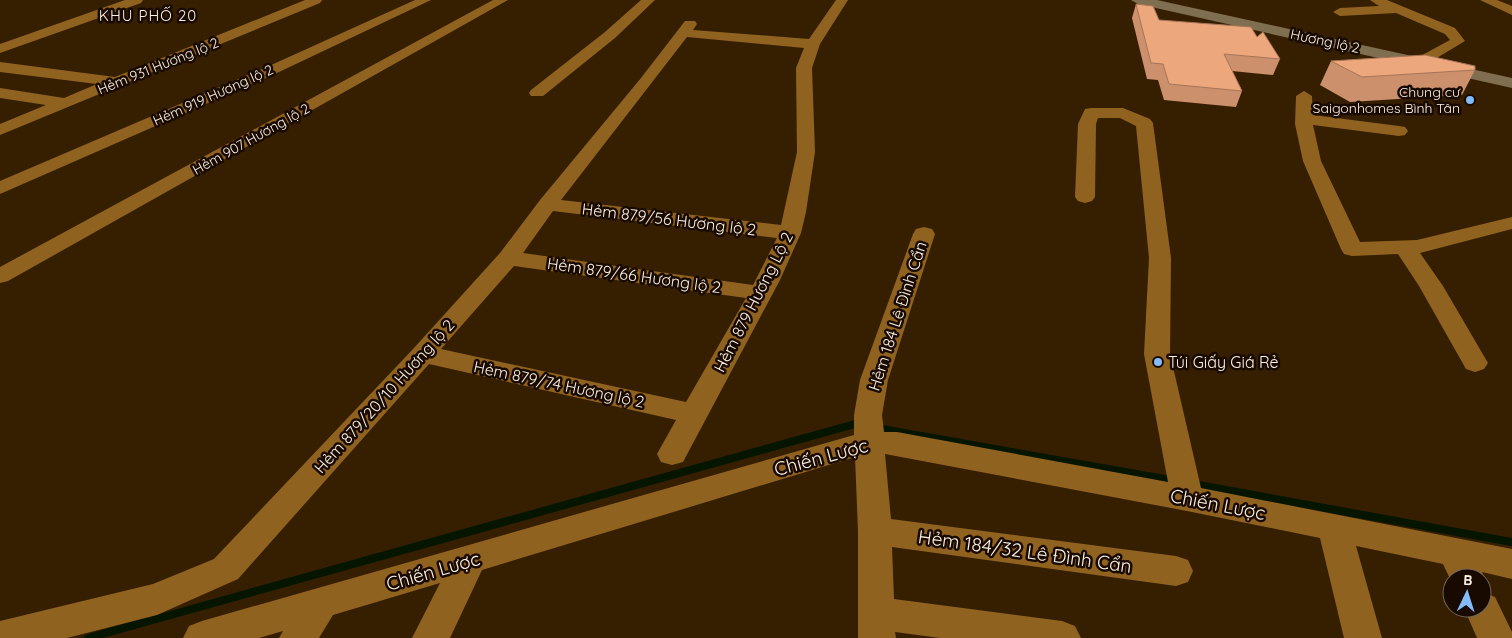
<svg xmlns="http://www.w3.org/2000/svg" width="1512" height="638" viewBox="0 0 1512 638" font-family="Quicksand,sans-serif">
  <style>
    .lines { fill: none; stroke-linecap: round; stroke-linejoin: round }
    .stream { stroke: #051500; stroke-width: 8 }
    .minor { fill: #90621f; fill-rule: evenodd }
    .secondary { fill: #7f6e50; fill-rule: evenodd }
    .wall { fill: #cc906c }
    .building { fill: #eda77d; stroke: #a67558 }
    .poi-dot { fill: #84bcfb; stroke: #180a00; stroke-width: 2 }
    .labels { text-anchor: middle; stroke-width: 5; stroke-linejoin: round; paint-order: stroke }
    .far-street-label { font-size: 14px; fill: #fcf1e5; stroke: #180a00 }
    .far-poi-label { font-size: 14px; fill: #fcf1e5; stroke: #180a00; text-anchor: end }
    .far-neighbourhood-label { font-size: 15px; letter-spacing: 1px; fill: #fcf1e5; stroke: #180a00 }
    .street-label { font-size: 16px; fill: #fcf1e5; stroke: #180a00 }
    .poi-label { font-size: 16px; fill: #fcf1e5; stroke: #180a00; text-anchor: start }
    .near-street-label { font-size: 19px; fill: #fcf1e5; stroke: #180a00 }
  </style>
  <rect width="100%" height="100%" fill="#361f00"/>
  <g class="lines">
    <path class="stream" d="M876,428l300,53
      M1193,484l319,58
      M88,638l767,-214 6,1"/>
    <path class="minor" d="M125,0h18l-2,3 -141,50v-9z
      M305,0h17l-2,3 -320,132v-11l46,-19 -46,-7v-10l64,10 33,-14 -97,-12v-10l115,15z
      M415,0h16l-152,72 -279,122v-13l269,-115z
      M493,0h15l-500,281 -8,2v-16z
      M641,0h14l-40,38 -72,58h-12l-2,-3 2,-3 74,-58z
      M836,0h12l-28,44 -8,24 3,84 -9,60 -5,21 -21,47 -97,182 -11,3 -11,-3 -4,-8 19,-34 -247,-56 -191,215 -81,36 -90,23h-67v-17l153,-37 61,-25 200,-211 86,-95 40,-53 101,-122 44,-57h10l2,3 -4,6 116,9zM687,37l117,11 -8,20 1,84 -16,73 -220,-25zM553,211l224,27 -24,47 -230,-32zM514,266l232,32 -60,104 -245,-53z
      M1370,0h17l68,28 10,13 -40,24h-10l-3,-3 3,-3 35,-19 -5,-6 -49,-21 -56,3 -7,-4 7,-4 39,-2z
      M1480,0h17l15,6v9z
      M1304,91l8,5 1,19 86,11 6,1 3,4 -3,4 -6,1 -86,-11 8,36 39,81 57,-2 95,-23v12l-92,24 23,33 45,77 -4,6 -9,3 -9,-3 -47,-83 -21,-32 -46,2 -8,-2 -3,-5 -38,-88 -8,-37 1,-28z
      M1091,108h32l27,11 3,4 18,135 -1,96 31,134 311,61v30l-30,-7 3,6 -3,5v-5h-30v5l-9,-19 -87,-18 26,92h-38l-24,-100 -133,-27 -302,-57 6,65 285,37 12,4 5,11 -5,11 -12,4 -284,-39 2,52 168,22 13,5 6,12h-141l-45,-6 1,6h-38v-107l-3,-74 -373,113 -32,68h-38l28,-55 -107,32 -14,23h-40l4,-7 -24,7h-76l6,-12 13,-5 652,-186v-20l6,-35 53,-146 3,-5 8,-2 8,2 3,5 -47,146 -6,35 2,17h13l271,50 -24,-128 5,-96 -13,-132 -16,-8h-22l-2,6 -1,73 -3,4 -7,2 -7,-2 -3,-4 3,-73 7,-15z
      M1482,592l13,5 17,35v6h-35l-13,-30h18z"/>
    <path class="secondary" d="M1131,0h26l355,78v10l-374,-84z"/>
  </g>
  <path class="wall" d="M1136,4l23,16 98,17 23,22 -7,16 -41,-4 10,20 -6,16 -72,-7 -6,-20 -11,-1 -15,-61z
    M1331,61l144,9 -13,25 -112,7 -30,-17z"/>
  <path class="building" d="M1136,4l17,2 6,14 92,7 6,10 6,-5 17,27 -56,-5 18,37 -73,-7 -6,-20 -12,-1z
    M1425,55l50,11v4l-113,7 -31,-16z"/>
  <g class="poi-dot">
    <circle cx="1470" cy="100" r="5"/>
    <circle cx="1158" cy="362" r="5"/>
  </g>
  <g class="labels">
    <g class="far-street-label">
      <text transform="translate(1325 41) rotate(12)" y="5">Hương lộ 2</text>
      <text transform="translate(158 66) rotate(-22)" y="5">Hẻm 931 Hương lộ 2</text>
      <text transform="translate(213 95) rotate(-24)" y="5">Hẻm 919 Hương lộ 2</text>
      <text transform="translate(251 139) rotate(-29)" y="5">Hẻm 907 Hương lộ 2</text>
    </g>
    <g class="far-poi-label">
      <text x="1460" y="97">Chung cư<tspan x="1460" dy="16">Saigonhomes Bình Tân</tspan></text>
    </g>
    <g class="far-neighbourhood-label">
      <text x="148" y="21">KHU PHỐ 20</text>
    </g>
    <g class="street-label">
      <text transform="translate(669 219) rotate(7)" y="6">Hẻm 879/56 Hương lộ 2</text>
      <text transform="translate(634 275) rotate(8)" y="6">Hẻm 879/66 Hương lộ 2</text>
      <text transform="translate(753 302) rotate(-63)" y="6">Hẻm 879 Hương Lộ 2</text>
      <text transform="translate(897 316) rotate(-72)" y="6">Hẻm 184 Lê Đình Cẩn</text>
      <text transform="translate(559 384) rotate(12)" y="6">Hẻm 879/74 Hương lộ 2</text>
      <text transform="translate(384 396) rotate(-48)" y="6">Hẻm 879/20/10 Hương lộ 2</text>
    </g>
    <g class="poi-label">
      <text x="1168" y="368">Túi Giấy Giá Rẻ</text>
    </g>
    <g class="near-street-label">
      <text transform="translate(821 457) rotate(-15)" y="7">Chiến Lược</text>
      <text transform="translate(1218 504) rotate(11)" y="7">Chiến Lược</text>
      <text transform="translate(1025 551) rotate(8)" y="7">Hẻm 184/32 Lê Đình Cẩn</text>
      <text transform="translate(433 571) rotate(-16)" y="7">Chiến Lược</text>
    </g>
  </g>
  <g transform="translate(1467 593) rotate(4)"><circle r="24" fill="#180a00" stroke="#73665c"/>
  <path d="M0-4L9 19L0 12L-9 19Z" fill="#84bcfb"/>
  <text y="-8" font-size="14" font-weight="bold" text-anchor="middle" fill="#fcf1e5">B</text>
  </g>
</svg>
